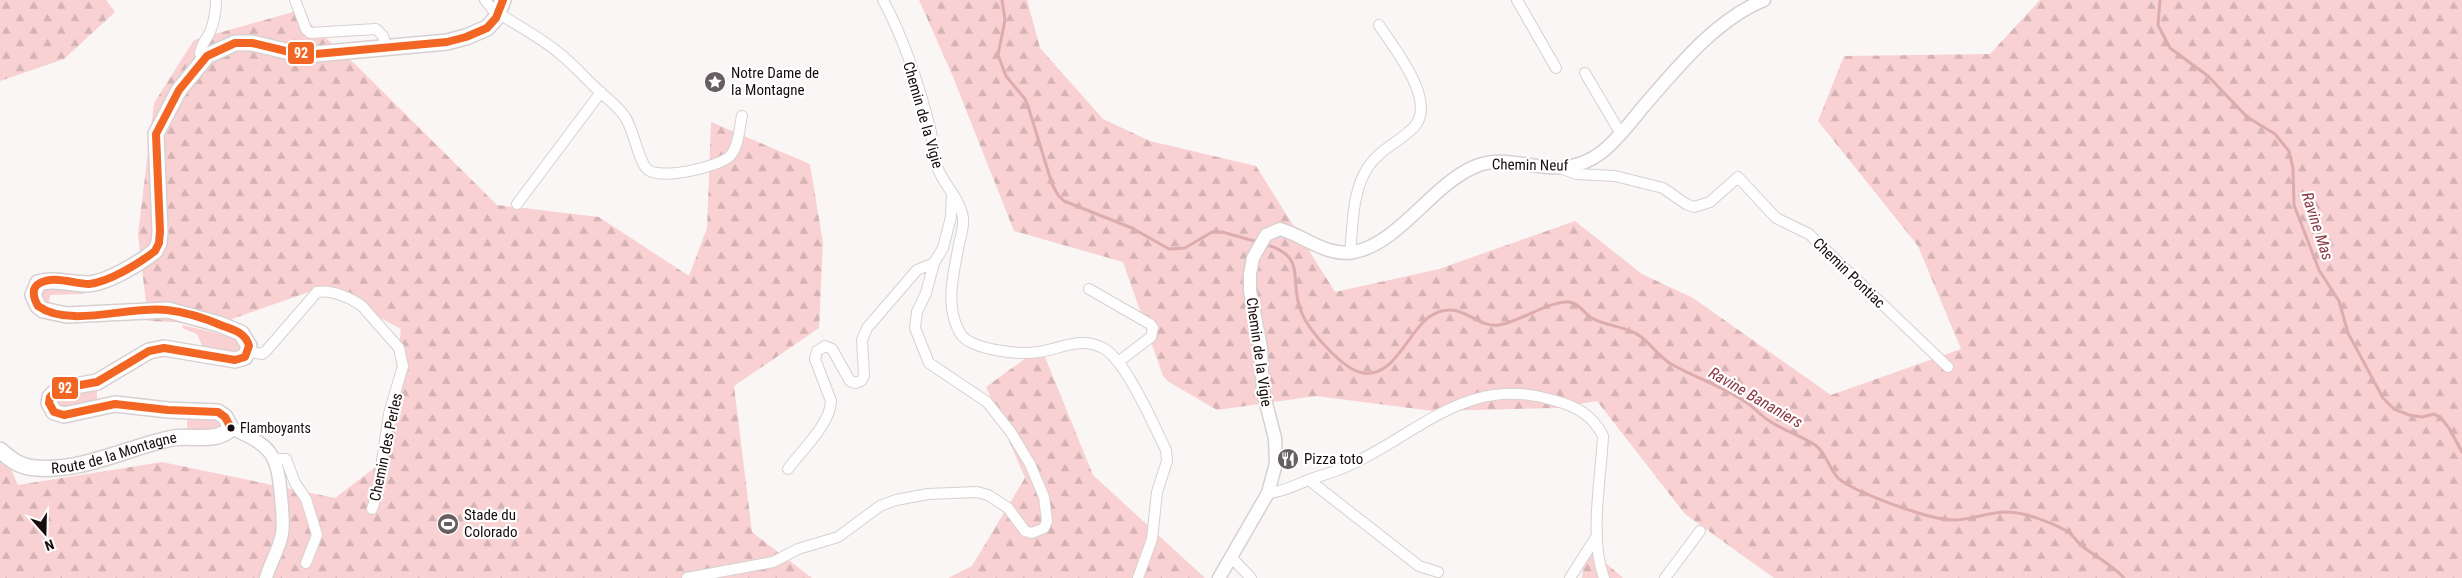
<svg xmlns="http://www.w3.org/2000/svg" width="2462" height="578" viewBox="0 0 2462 578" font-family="'Roboto Condensed',sans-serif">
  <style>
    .grass { fill: #f9d1d2 }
    .forest { fill: url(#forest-firs) }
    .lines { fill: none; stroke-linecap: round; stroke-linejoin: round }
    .stream { stroke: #ddacaf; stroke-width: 3 }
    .minor-casing { stroke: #d8d0d0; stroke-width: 12 }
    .tertiary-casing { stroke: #d8d0d0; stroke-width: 15 }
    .secondary-casing { stroke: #d8d0d0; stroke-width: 18 }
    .minor { stroke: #fefefe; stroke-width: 10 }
    .tertiary { stroke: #fefefe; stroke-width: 12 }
    .secondary { stroke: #fefefe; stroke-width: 15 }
    .bus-1-casing { stroke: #fff; stroke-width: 11 }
    .bus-1 { stroke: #f26522; stroke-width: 8 }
    .bus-dot { fill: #160c0d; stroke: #fff; stroke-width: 2 }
    .labels { text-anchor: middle; stroke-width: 4.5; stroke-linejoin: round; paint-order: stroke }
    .bus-label { font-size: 14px; fill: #160c0d; stroke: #fff; text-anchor: start }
    .poi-label { font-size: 15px; fill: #160c0d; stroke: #fff; text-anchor: start }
    .street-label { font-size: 15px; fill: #160c0d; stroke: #fff }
    .water-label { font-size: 16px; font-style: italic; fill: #8b3942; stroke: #fff }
    .line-badge { stroke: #fff; stroke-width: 2 }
    .badge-label { font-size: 14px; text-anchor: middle; font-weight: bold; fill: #fff }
  </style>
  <defs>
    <pattern id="forest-firs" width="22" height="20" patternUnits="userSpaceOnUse" patternTransform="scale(1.25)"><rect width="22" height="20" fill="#f9d1d2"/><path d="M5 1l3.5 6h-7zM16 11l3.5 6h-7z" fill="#d5b2b3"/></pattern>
  </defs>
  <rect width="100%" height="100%" fill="#faf6f6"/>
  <path class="grass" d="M51,288l33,3v3l-34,1 -1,9 -9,-6 1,-7z
    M183,325l53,13c3,5 6,10 1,15l-34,-5 -6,-14 -15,-6z
    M97,389v11l-37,9 -1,-8 8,-6z
    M187,419h30l5,9 -5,3 -30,-2z"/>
  <path class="forest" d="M0,0h106l9,12 -51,47 -64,22z
    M919,0h108l13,48 63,71 47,22 106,25 79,126 104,-23 136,-48 67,53 51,24 138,97 130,-46 -43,-103 -100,-125 26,-65 146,-2 50,-54h422v578h-688l-89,-64 -88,-113 -40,7 -124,3 -117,-15 -99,14 -48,-28 -6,-6 -40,-114 -109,-31 -63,-159z
    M296,11l61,55 140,139 102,12 90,59 18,-48 4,-106 99,42 13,79 -4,85 -85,58 18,146 60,46h-812v-134l18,41 144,-23 173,36 50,-38 16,-131 -78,-42 -105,37 -70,-3 -10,-87 16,-131 40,-63z
    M1041,347l52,128 112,103h-257l24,-12 53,-88 -39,-91z
    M1585,545l38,33h-41z"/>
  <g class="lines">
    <path class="stream" d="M1002,0l3,20 -7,35 8,21 19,23 3,7 24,78 6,11 6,6 68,27 37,21 16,-1 27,-16h10l36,10
      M2160,0l-2,25 12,23 38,28 39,41 28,17 14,17 4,17 1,37 25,65 20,31 9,32 35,65 11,11 15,6 13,2 12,-3 7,4 8,10 13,24
      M1264,244c45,12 24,36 37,67 7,19 42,59 62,62 31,5 45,-41 66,-56 31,-21 46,12 70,8 20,-3 52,-25 70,-23 9,1 14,9 21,15 15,10 35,8 50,19 11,8 19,21 31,28 25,14 53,23 76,39 8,5 13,12 21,17 14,10 32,15 47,25 12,8 14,25 24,34 5,4 13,8 19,11 21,10 73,30 96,30 17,0 35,-8 52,-8 19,0 44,10 61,19 6,4 10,11 15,15 14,11 30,19 42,32"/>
    <g class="minor-casing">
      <path id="minor" d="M295,0l11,29 4,4 66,-4 7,7 3,11
        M485,0l7,9c22,15 47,27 67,44 14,11 26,25 39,37 9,9 20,16 27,27 9,13 13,43 22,52 12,12 72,-2 83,-13 9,-10 9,-27 12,-40
        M883,0c21,39 36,85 47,128 3,10 2,22 5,33 5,21 25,36 28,57 1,8 -2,18 -4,26 -5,29 -15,61 1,89 10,17 59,22 78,19 23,-3 42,-16 65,-4 23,12 51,78 63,102l1,11 -10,31 -5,47 -14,39
        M1517,0l39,68
        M205,59l-5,-5c1,-9 6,-14 10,-22 4,-10 6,-21 6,-32
        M1585,73l36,61
        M1560,168l16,6 39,2 48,12 23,16 8,3 16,-5 28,-25 38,41 33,16 139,133
        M517,204l84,-112
        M1350,252c3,-27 2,-61 18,-85 12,-18 32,-25 46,-40 24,-26 -21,-80 -35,-102
        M1089,289l61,35 3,4 -2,9 -33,25
        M249,352l13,2 4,-3 51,-59c14,-3 34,6 45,14l37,42 4,18 -14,48 -12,81 -5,14
        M274,459h12l9,24 11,16 11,36 -11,28
        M788,469c13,-18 43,-46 43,-68l-16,-42 2,-8 8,-5 7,3 18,32 5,2 6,-2 3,-5 -2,-36 5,-12 50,-58 17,-7
        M1309,480l110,86 19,6
        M1268,493c16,-1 29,-9 43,-14 15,-5 30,-9 43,-16 69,-33 115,-88 199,-63 22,6 39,14 50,36 -2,43 -14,101 1,142
        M1232,558l19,20
        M687,578l86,-16 25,-13 40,-12 42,-31 16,-6 32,-6 49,-2 11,3 20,13 17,23 7,2 12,-5 3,-7 -3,-24 -14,-33 -20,-33 -23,-29 -58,-39 -14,-35 2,-16 9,-19 8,-30 9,-15 8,-31 1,-24
        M1570,578l26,-41
        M1665,578l35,-47"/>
    </g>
    <g class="tertiary-casing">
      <path id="tertiary" d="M231,428c40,18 46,24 50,68 1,13 3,26 1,38 -3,16 -12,29 -16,44
        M1219,578l49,-85 8,-30 -1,-25 -12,-46 -2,-44 -11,-57v-17l3,-16 13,-23 14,-6c25,7 46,28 74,23 44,-8 78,-67 120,-85 40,-18 83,20 128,-15 16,-13 28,-29 41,-45 34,-39 72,-87 121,-107"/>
    </g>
    <g class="secondary-casing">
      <g id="secondary">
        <path id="s1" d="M0,450c11,10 20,17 36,18 47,4 92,-21 137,-30 17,-3 46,5 58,-10l-6,-11 -7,-5 -50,-2 -53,-6 -51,11 -10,-3 -5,-9 1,-6 8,-8 39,-7 52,-31 15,-3 71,12 10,-3 4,-11 -8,-13 -22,-9 -51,-14 -101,5 -24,-5 -5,-4 -5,-11 5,-12c17,-5 33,1 50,1 19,-1 52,-21 67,-33l4,-8 1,-12 -4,-97 23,-44 28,-34 28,-13h17l42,10 22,1 131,-12 19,-5 21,-9 9,-10 7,-18"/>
      </g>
    </g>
    <use href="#minor" class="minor"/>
    <use href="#tertiary" class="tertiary"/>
    <use href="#secondary" class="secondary"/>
    <g class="bus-1-casing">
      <path id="bus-1" d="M231,428l-6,-11 -7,-5 -50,-2 -53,-6 -51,11 -10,-3 -5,-9 1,-6 8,-8 39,-7 52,-31 15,-3 71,12 10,-3 4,-11c-3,-13 -15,-16 -26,-20 -16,-7 -38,-14 -56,-16 -37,-5 -97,19 -129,-4 -4,-7 -8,-18 2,-23 14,-8 34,1 49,1 20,-2 51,-21 66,-33l4,-8 1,-12 -4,-97 23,-44 28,-34 28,-13h17l42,10 22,1 131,-12 19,-5 21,-9 9,-10 7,-18"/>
    </g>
    <use href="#bus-1" class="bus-1"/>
  </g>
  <defs>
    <g id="sight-disc" transform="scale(1.125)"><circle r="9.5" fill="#665e5f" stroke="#fff"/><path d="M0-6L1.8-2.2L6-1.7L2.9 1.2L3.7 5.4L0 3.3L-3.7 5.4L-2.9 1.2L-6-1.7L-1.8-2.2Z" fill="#fff"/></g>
    <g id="restaurant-disc" transform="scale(1.125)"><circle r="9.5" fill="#665e5f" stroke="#fff"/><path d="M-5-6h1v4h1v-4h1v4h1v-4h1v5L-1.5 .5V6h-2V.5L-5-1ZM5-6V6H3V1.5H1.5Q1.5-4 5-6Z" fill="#fff"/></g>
    <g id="stadium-disc" transform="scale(1.125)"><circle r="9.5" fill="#665e5f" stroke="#fff"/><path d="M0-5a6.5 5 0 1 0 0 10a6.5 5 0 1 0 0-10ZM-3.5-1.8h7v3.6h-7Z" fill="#fff"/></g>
  </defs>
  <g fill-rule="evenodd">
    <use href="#sight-disc" x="715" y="82"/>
    <use href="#restaurant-disc" x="1288" y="459"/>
    <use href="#stadium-disc" x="448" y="524"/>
  </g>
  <circle class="bus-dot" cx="231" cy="428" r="4.5"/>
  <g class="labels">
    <g class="bus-label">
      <text x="240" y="433">Flamboyants</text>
    </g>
    <g class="poi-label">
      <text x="731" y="78">Notre Dame de<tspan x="731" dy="17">la Montagne</tspan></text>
      <text x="1304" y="464">Pizza toto</text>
      <text x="464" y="520">Stade du<tspan x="464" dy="17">Colorado</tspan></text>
    </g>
    <g class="street-label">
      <text transform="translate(923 115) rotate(74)" y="5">Chemin de la Vigie</text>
      <text transform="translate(1530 165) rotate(1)" y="5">Chemin Neuf</text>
      <text transform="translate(1849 273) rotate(44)" y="5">Chemin Pontiac</text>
      <text transform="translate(1259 352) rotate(82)" y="5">Chemin de la Vigie</text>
      <text transform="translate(386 447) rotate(-78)" y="5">Chemin des Perles</text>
      <text dy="5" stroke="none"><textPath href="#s1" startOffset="121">Route de la Montagne</textPath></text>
    </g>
    <g class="water-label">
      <text transform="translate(2318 226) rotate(72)" y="6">Ravine Mas</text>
      <text transform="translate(1756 397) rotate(30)" y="6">Ravine Bananiers</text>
    </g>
  </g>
  <g class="line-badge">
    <rect x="287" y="41" width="28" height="24" rx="5" fill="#f26522"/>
    <rect x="51" y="376" width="28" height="24" rx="5" fill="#f26522"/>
  </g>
  <g class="badge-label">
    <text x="301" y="58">92</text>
    <text x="65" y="393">92</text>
  </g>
  <g transform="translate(45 533) rotate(160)" stroke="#ffffff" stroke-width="4" paint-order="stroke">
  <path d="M0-4L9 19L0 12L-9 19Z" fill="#160c0d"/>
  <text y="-8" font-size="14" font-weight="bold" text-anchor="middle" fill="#160c0d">N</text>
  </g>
</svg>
